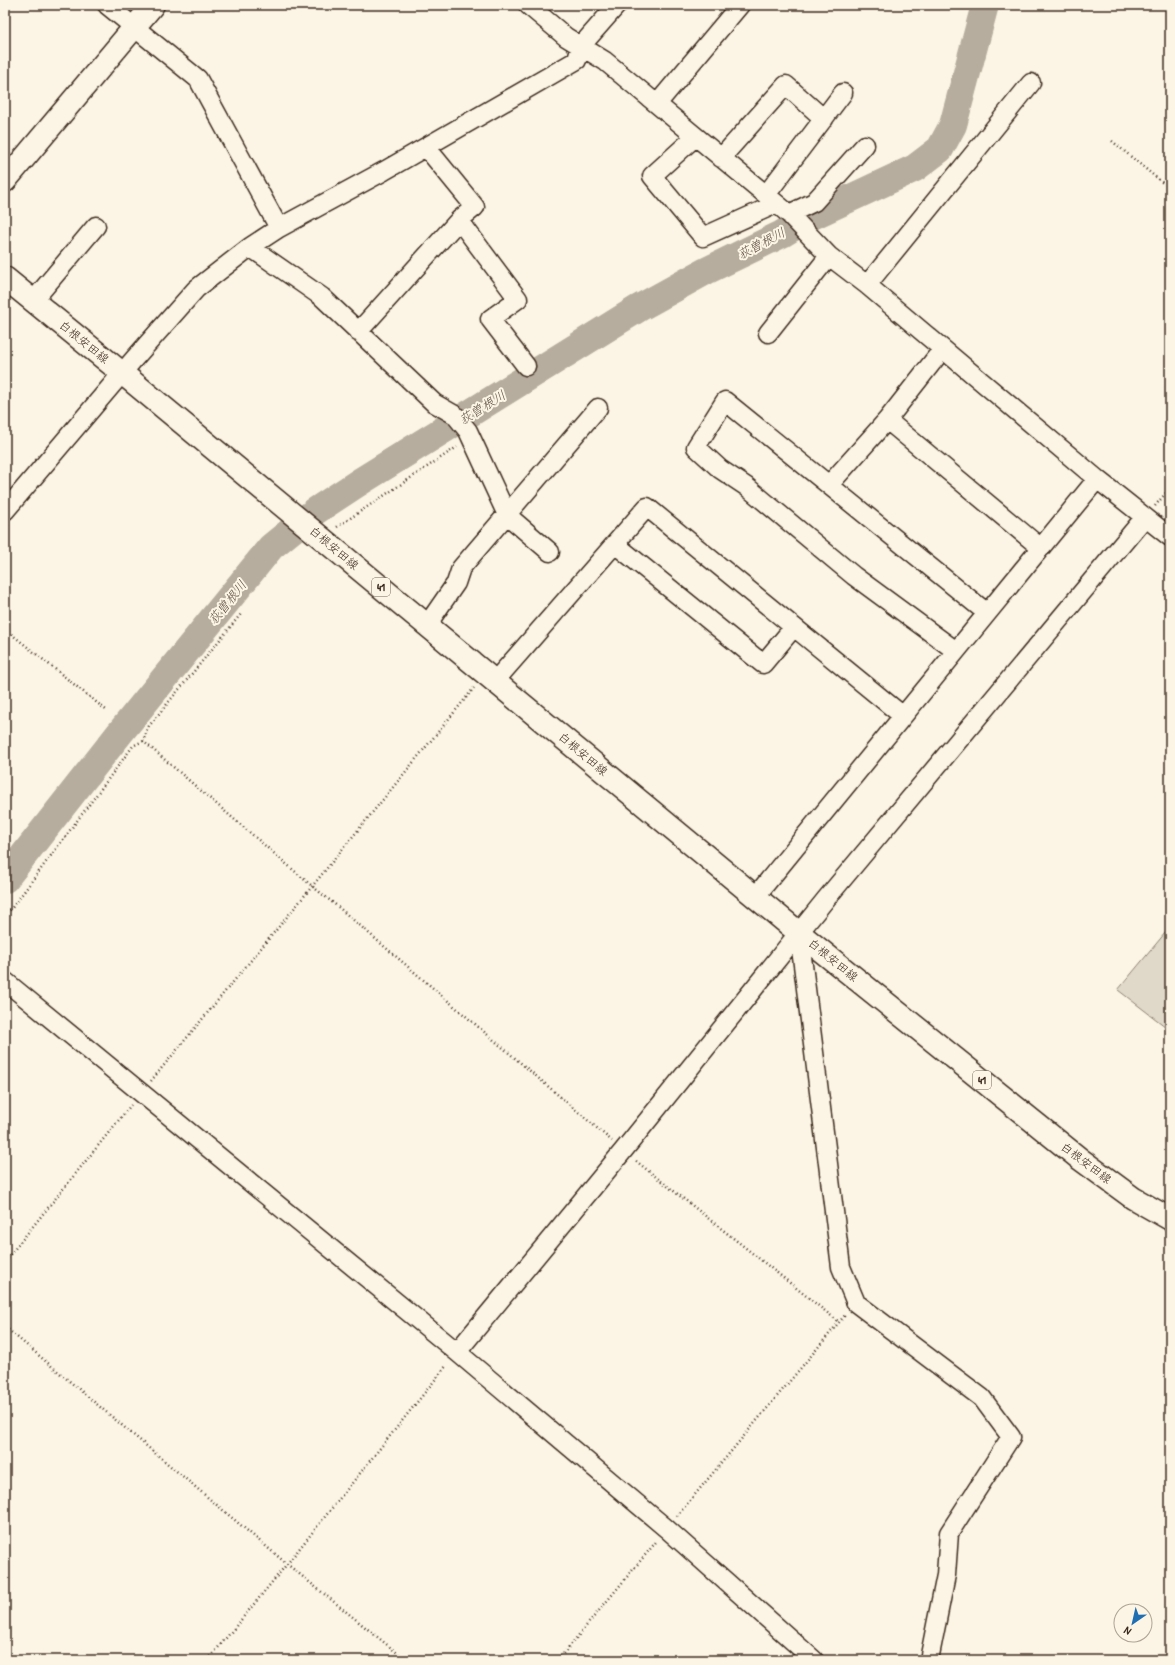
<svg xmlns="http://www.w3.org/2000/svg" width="1175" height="1665" viewBox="0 0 1175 1665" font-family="'Patrick Hand','Klee One',sans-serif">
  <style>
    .green { fill: #e0d8c8; stroke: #8e8173 }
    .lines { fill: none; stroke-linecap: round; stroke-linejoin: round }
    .river { stroke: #b7ad9e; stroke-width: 28 }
    .minor-casing { stroke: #3b2a1e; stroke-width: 21 }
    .tertiary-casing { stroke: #3b2a1e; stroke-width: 25 }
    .primary-casing { stroke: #3b2a1e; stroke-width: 25 }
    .path { stroke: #3b2a1e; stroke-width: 2.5; stroke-dasharray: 1 3; stroke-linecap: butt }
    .minor { stroke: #fcf5e5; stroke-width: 18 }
    .tertiary { stroke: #fcf5e5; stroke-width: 22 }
    .primary { stroke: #fcf5e5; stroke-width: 22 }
    .labels { text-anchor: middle; stroke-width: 4; stroke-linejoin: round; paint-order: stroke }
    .shield { fill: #fcf5e5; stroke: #75675a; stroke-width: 1 }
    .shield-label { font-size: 11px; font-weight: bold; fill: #3b2a1e }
    .street-label { font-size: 12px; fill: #3b2a1e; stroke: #fcf5e5 }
    .water-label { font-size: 13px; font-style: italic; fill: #605144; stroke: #fcf5e5 }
  </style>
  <rect width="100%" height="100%" fill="#fcf5e5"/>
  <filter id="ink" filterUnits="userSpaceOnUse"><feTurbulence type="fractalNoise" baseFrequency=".025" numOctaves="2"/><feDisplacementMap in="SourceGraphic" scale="8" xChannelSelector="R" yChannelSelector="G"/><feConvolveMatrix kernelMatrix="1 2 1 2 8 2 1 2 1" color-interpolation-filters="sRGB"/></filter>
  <g filter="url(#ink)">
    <path class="green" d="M1170,927v103l-52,-40z"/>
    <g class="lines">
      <path class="river" d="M5,879l114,-145 152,-187 43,-35 44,-29 281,-175 67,-37 76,-37 26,-16 107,-50 25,-19 13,-24 32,-120"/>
      <g class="minor-casing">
        <path id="minor" d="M107,5l91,74 81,149
          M528,5l38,32 39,24 184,153 40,42 38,29 230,194 73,58
          M657,104l83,-99
          M695,137l-43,39 51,61 73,-33
          M426,147l49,60 -16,13 59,79 -28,20 36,47
          M721,158l65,-73 38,34
          M766,195l77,-102
          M789,214l25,-12 51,-57
          M250,247l72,50 112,106 21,12 13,16 39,84 43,37
          M867,285l164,-202
          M33,301l63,-75
          M358,332l101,-112
          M768,333l61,-77
          M887,420l154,128
          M829,485l58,-65 55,-70
          M5,511l129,-152 62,-70 54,-42 29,-19 105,-57 193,-111 4,-14 36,-41
          M615,544l148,120 31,-37
          M427,625l29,-42 5,-15 137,-160
          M956,651l-102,-75 -107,-89 -27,-18 -24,-22 29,-46 262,212
          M495,681l152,-174 256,209
          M755,897l342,-418
          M799,933l42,334 15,36 126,95 29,39 -62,96 -3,42 -17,85
          M5,981l452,371 210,177 147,131
          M457,1352l166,-201 203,-252 319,-382"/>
      </g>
      <g class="tertiary-casing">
        <path id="tertiary" d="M5,181l148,-176"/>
      </g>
      <g class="primary-casing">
        <path id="primary" d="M5,278l117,95 677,560 281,226 53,39 37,21"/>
      </g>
      <path class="path" d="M1112,141l58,48
        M1155,506l15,-18
        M337,527l120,-80
        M5,629l101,81
        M143,741l169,145 25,20 275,235
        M5,917l128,-171 10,-5 6,-15 92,-112
        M151,1081l150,-181 173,-212
        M636,1161l203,161
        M5,1261l126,-156
        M5,1327l282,237 119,96
        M677,1516l169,-202
        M208,1660l79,-96 160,-199
        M558,1660l98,-118"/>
      <use href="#minor" class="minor"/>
      <use href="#tertiary" class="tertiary"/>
      <use href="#primary" class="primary"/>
    </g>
  </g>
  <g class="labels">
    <g class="shield">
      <rect x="372" y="578" width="18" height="18" rx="3"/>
      <rect x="973" y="1071" width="18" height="18" rx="3"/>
    </g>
    <g class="shield-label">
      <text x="381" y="591">41</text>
      <text x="982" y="1084">41</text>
    </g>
    <g class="street-label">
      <text transform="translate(84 342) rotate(39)" y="4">白根安田線</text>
      <text transform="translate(334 548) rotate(40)" y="4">白根安田線</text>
      <text transform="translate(583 754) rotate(40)" y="4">白根安田線</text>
      <text transform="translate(833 960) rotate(39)" y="4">白根安田線</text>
      <text transform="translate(1086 1163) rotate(37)" y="4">白根安田線</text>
    </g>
    <g class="water-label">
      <text transform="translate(761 243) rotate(-28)" y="5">荻曽根川</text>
      <text transform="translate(482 407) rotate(-32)" y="5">荻曽根川</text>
      <text transform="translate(227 602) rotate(-51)" y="5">荻曽根川</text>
    </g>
  </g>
  <rect width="1175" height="1665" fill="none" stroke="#fcf5e5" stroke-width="20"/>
  <rect x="10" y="10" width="1155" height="1645" fill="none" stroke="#3b2a1e" stroke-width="1.5" filter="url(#ink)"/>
  <g transform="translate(1133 1623) rotate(214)"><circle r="19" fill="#fcf5e5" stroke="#afa495"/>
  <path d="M0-3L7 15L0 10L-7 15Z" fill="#1f6fb2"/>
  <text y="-6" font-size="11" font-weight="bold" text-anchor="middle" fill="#3b2a1e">N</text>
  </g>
</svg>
